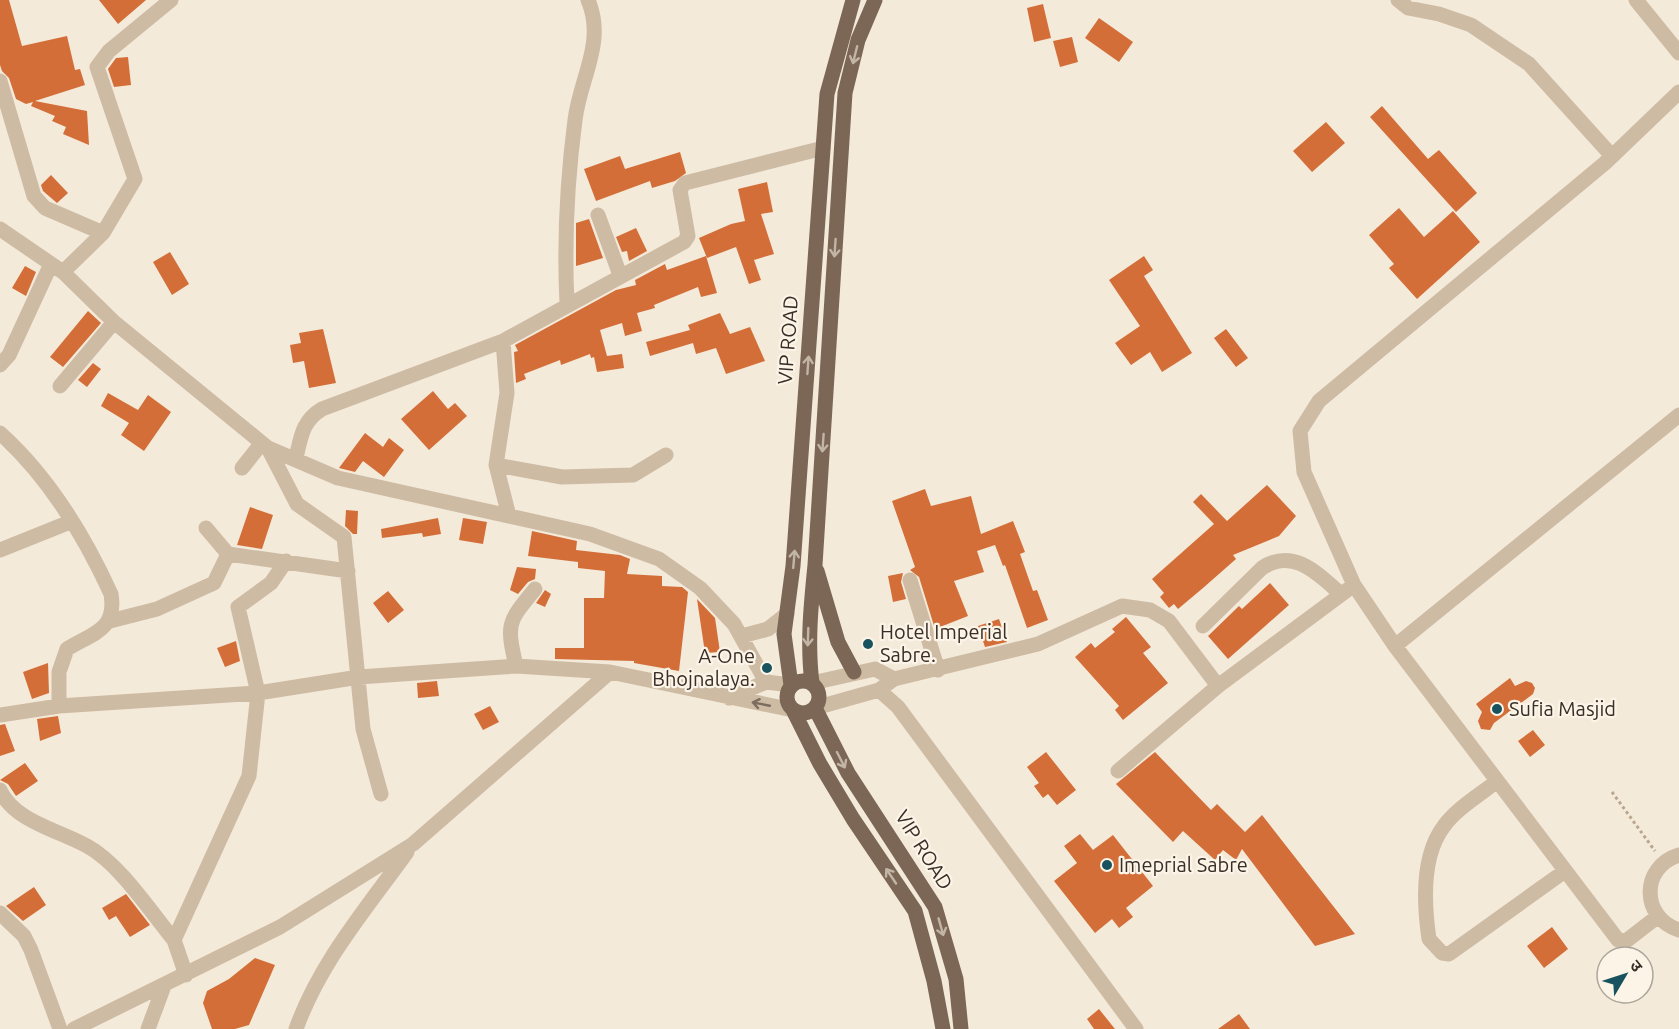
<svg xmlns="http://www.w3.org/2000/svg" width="1679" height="1029" viewBox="0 0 1679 1029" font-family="Ubuntu,'Noto Sans Devanagari',sans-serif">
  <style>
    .building { fill: #d36e39 }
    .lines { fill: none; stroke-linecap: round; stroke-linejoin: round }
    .path { stroke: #baa58e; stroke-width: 3; stroke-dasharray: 3 3; stroke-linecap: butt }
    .minor { stroke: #cebba4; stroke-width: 15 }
    .major { stroke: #7c6756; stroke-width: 15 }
    .oneway { stroke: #c2b5a6 }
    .oneway2 { stroke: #7c6d5f }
    .poi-dot { fill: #18525e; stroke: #fbf4e7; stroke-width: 2 }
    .labels { text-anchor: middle; stroke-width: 4.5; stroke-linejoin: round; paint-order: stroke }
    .street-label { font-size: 20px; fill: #382e27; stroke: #fbf4e7 }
    .poi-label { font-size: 20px; fill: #382e27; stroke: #fbf4e7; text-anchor: start }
  </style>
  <rect width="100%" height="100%" fill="#f4eada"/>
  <path class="building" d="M0,0h9l13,46 45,-10 8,34 5,-1 5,16 -50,16 52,10 2,34 -26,-11 3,-7 -14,-6 3,-5 -24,-10 2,-4 -7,2 -10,-5 -7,-21 -7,-7 -2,-6z
    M99,0h47l-28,24z
    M1043,4l8,34 -17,4 -7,-34z
    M1099,18l34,24 -14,20 -34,-24z
    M1072,37l6,25 -18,5 -7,-26z
    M128,57l3,28 -17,2 -6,-18 8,-11z
    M1382,106l46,53 11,-9 38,43 -21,19 -86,-95z
    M1326,122l19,21 -33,29 -19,-21z
    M680,152l6,21 -11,8 -23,7 -2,-7 -54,20 -12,-32 36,-13 5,13z
    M51,175l17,18 -11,10 -14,-12 -2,-6z
    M767,182l6,30 -12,2 13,40 -20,6 7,20 -12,4 -13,-37 -29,11 -8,-20 32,-14 14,-3 -7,-32z
    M1399,208l25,29 29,-26 27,31 -63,57 -28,-31 5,-4 -25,-29z
    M589,219l14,39 -27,8v-43z
    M636,228l11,23 -18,10 -2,-10 -5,1 -6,-15z
    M170,252l19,32 -17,11 -19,-33z
    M706,256l11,37 -16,4 -3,-10 -44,18 1,3 -18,5 5,18 -17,5 -3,-13 -22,7 7,26 15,-2 2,14 -27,4 -3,-15 -3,1 -1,-4 -29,11 -1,-5 -36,14 2,5 -10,4 -2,-31 4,-1 -3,-6 101,-55 20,-5 -1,-5 30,-16 2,6z
    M1144,256l9,14 -9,6 48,77 -30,19 -12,-20 -19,13 -16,-22 25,-17 -31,-46z
    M25,266l11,6 -10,24 -14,-8z
    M88,311l13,12 -38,44 -13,-10z
    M720,313l10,21 20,-7 15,34 -39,13 -10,-26 -20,6 -3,-11 -43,13 -4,-14 44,-12 -2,-5z
    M323,329l13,54 -27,5 -5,-27 -11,2 -3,-18 11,-2 -2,-10z
    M1226,329l22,29 -12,9 -22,-29z
    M93,363l8,6 -14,18 -9,-7z
    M433,391l15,18 7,-6 12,13 -38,34 -28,-31z
    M108,393l30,17 10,-15 23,17 -27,39 -23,-16 8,-12 -28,-17z
    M365,433l18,14 6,-9 15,12 -20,27 -21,-16 -8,11 -16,-4z
    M1267,485l29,31 -17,20 -46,19 3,4 -33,29 -25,21 -4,-5 -5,4 -9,-11 4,-4 -12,-14 62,-55 -21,-22 8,-8 26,27z
    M925,489l6,17 40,-10 10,38 32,-13 12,31 -5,2 13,37 4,-1 11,30 -21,8 -22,-63 -2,1 -8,-21 -18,6 7,21 -30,9 14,35 -33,13 -16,-52 -9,-7 5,-3 -23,-66z
    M250,507l23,8 -11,34 -25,-4z
    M346,510l12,1 -1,23h-4l-8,-8z
    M438,518l3,16 -18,3 -1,-4 -40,5 -1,-9z
    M463,518l24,4 -4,22 -24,-4z
    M532,531l45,10 -1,9 44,5 10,4 -3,15 35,2v10l20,1 6,5 -9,79 -45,-8v-2l-79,-2v-11h29v-50h20l1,-27 -27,-3v-6l-50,-6z
    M517,567l19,2 -1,10 -7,3 -10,12 -8,-4z
    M903,573l-2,9 5,17 -13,3 -5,-26z
    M1270,583l19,22 -61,54 -20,-23 31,-30 3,3z
    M545,590l6,4 -6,13 -9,-4z
    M388,591l16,19 -16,13 -15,-20z
    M697,599l18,19 5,34 -15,1z
    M1126,617l25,30 -8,6 25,30 -45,37 -8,-10 4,-4 -44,-49 16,-14 4,5 20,-16 -3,-3z
    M999,619l8,23 -22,5 -7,-21z
    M236,641l4,20 -15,6 -8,-19z
    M48,663l1,30 -17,6 -9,-27z
    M1510,678l5,8 11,-5 6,2 3,5 -2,6 -39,29 -4,7 -9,-1 -3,-8 4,-9 -6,-8z
    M437,681l2,15 -21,2 -1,-15z
    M490,706l9,16 -16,8 -9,-16z
    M58,716l3,17 -21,8 -3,-22z
    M5,724l10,27 -15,5v-31z
    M1533,730l12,15 -15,12 -12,-16z
    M1046,752l30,38 -19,15 -9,-11 -5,4 -9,-12 5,-3 -12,-16z
    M1155,752l56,58 6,-6 28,28 17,-17 93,119 -40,12 -73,-97 -6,11 -13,-10 -8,10 -32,-29 -10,11 -57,-58z
    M25,763l13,18 -22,15 -8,-12 -8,-4z
    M1080,834l13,16 20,-15 40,51 -27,22 7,9 -14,11 -7,-9 -17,14 -41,-52 23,-18 -13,-17z
    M34,887l12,18 -23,16 -17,-15z
    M126,894l24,31 -20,12 -14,-21 -7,4 -7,-12z
    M1552,927l16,22 -24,19 -17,-22z
    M255,958l20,7 -26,60 -14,4h-23l-9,-26 4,-12 22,-12z
    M1099,1009l16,20h-21l-7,-10z
    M1239,1014l11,15h-32z"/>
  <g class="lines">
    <path class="path" d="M1612,792l43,59"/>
    <path class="minor" d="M1398,0l10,8 31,6 32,11 58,39 83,92
      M1636,0l43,53
      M0,81l34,115 11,12 58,25
      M598,215l22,60
      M0,229l63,43 51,50 154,126 70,30 252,56 69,25 41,29 34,36 32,58
      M63,272l40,-39 32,-54 -38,-112 12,-16 62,-51
      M567,304c-3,-62 0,-123 8,-184 5,-42 31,-78 13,-120
      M503,341l4,52 -11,72 13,51
      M0,365l9,-10 42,-91
      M60,386l54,-64
      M0,433c48,43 84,102 111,161 6,36 -18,39 -44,55l-8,23v34
      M268,448l29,56 47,33 19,192 18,65
      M296,458c5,-21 6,-37 26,-49l181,-68 181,-99 4,-6 -8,-46 5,-7 138,-35
      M496,465l66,12 71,-2 33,-20
      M242,468l19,-24
      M206,528l22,26 120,17
      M0,550l70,-28
      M910,580l28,90
      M110,621l47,-12 57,-26 14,-29
      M1203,626l59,-58c31,-21 56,6 79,26
      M742,636l26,-7 19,-15
      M1395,646l284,-231
      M516,666c-10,-43 -8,-44 19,-77
      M812,683l63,-14 19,10
      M879,690l19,17 238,322
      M729,698l37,-16 25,3
      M815,708l64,-18 15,-11 144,-35 84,-38 28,4 19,11 49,65
      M0,715l59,-9 199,-13 101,-16 157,-11 94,6 183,38
      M1118,771l100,-85 136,-101
      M1497,781c-17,14 -40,27 -53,45 -23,30 -20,79 -15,113l13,14 7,1 116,-83
      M0,790c14,31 58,40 87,56 32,17 63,65 87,94
      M1679,855c-39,12 -38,63 0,75
      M0,913l24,23 7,14 29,79
      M1657,917l-31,24 -8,-1 -223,-294 -41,-61 -50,-113 -4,-41 19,-30 286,-238 74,-71
      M186,975l-12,-35 75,-164 9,-83 -20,-86 33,-24 15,-22
      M74,1029l206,-102 133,-83 197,-172
      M148,1029l16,-43
      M296,1029c24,-67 70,-120 111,-177"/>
    <path class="major" d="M817,571l21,71 16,30
      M787 697a16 16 0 1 1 32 0a16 16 0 1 1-32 0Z
      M812,683c-5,-40 -1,-78 3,-118l30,-472 13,-53 17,-40
      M791,685l-7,-51 9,-68 34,-472 26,-94
      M815,708l33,65 87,134 21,72 5,50
      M793,710l27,54 33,55 62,92 19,70 9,48"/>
  </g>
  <defs><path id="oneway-shaft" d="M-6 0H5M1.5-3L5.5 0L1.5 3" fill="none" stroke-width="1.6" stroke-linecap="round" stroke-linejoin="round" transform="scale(1.5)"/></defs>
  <g class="oneway">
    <use href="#oneway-shaft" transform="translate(855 55) rotate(104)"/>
    <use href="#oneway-shaft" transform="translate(835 248) rotate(94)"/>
    <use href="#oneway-shaft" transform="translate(808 365) rotate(-86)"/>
    <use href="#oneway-shaft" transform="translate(823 443) rotate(94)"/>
    <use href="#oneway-shaft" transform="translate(794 559) rotate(-85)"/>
    <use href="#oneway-shaft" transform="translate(808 637) rotate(92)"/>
    <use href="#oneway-shaft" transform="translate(841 760) rotate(63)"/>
    <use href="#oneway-shaft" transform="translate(891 876) rotate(-124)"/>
    <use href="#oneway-shaft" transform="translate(941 927) rotate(74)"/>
  </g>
  <use class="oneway2" href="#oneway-shaft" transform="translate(761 704) rotate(-169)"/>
  <g class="poi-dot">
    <circle cx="868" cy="644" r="6"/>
    <circle cx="767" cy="668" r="6"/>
    <circle cx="1497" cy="709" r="6"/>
    <circle cx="1107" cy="865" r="6"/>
  </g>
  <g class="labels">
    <g class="street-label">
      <text transform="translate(788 340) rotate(-86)" y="7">VIP ROAD</text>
      <text transform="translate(924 850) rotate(58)" y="7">VIP ROAD</text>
    </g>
    <g class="poi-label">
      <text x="880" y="639">Hotel Imperial<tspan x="880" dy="23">Sabre.</tspan></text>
      <text x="755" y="663" text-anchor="end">A-One<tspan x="755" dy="23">Bhojnalaya.</tspan></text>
      <text x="1509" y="716">Sufia Masjid</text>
      <text x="1119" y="872">Imeprial Sabre</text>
    </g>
  </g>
  <g transform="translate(1625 975) rotate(51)"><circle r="28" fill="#fbf4e7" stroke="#ada59a" stroke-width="1.5"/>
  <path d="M0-4.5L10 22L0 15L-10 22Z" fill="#18525e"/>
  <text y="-9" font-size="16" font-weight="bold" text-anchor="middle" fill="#382e27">उ</text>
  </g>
</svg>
